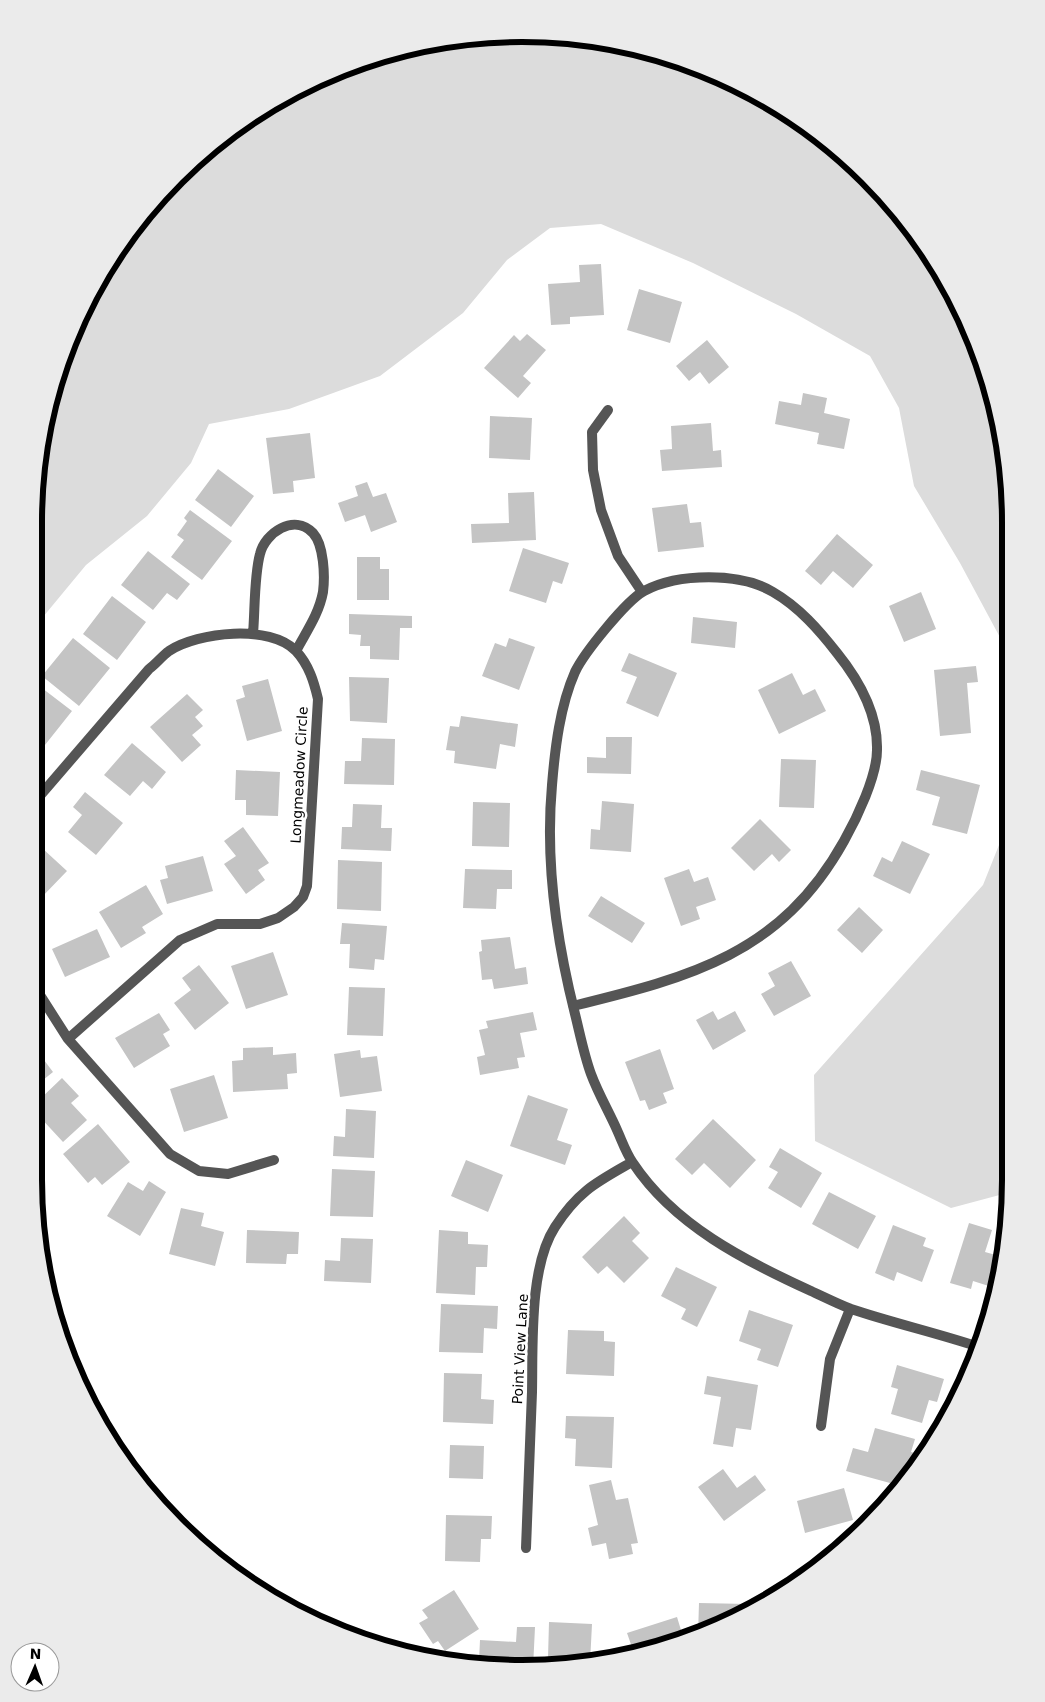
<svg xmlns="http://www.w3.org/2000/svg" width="1045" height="1702" viewBox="0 0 1045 1702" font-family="'DejaVu Sans',sans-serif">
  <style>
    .green { fill: #dcdcdc }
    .building { fill: #c4c4c4 }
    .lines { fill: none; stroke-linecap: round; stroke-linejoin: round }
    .minor { stroke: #555; stroke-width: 10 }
    .labels { text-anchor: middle; stroke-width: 5; stroke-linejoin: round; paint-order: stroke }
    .street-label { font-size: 14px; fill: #000; stroke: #fff }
    .rim { fill: none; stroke: #000; stroke-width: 6 }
  </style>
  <rect width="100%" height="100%" fill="#fff"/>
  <path class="green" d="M554,35l95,15 89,34 82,51 70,65 56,78 49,118 15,94v166l-50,-93 -46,-77 -15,-78 -29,-52 -74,-42 -103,-51 -92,-39 -51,4 -43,32 -44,53 -83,63 -91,33 -80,15 -18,39 -44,53 -61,49 -48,58v-164l26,-75 1,-27 6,-21 64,-111 65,-70 78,-56 87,-39 93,-22z
    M1009,820l-2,373 -56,15 -136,-67 -1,-66 169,-190z"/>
  <path class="building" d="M601,264l3,51 -34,2v7l-19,1 -3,-41 32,-2 -1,-17z
    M639,289l43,13 -12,41 -43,-13z
    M527,334l19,16 -23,26 8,7 -13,15 -34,-30 30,-33 6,6z
    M707,340l22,27 -20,17 -9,-12 -11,9 -13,-15z
    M803,393l24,5 -3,15 26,6 -6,30 -27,-5 2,-11 -44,-9 4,-23 22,4z
    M490,416l42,2 -2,42 -41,-2z
    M711,423l2,28 8,-1 1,17 -60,4 -2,-21 12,-1 -1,-23z
    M310,433l5,45 -22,3 1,11 -21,2 -7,-56z
    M218,469l36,27 -23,31 -36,-27z
    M367,482l6,15 13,-4 11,29 -26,10 -6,-17 -20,7 -7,-19 20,-7 -3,-10z
    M534,492l2,48 -64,3 -1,-19 38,-1 -1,-30z
    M687,504l3,19 11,-1 3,25 -46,5 -6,-44z
    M190,510l42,31 -30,39 -31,-23 13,-17 -7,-5 10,-14 -3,-3z
    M837,534l36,31 -20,23 -20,-17 -12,14 -16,-14z
    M523,548l46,15 -7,21 -9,-3 -7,22 -37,-12z
    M148,551l42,33 -13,16 -10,-7 -14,17 -32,-25z
    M357,557h23v12h9v31h-32z
    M921,592l15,37 -32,13 -15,-36z
    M112,596l34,26 -29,38 -34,-26z
    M349,614l63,2v12h-12l-1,32 -29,-1v-13h-10l1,-11 -12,-1z
    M693,617l44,5 -2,26 -44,-5z
    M73,638l37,30 -31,38 -37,-30z
    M509,638l26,9 -16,43 -37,-14 13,-33 11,4z
    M629,653l48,20 -19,44 -32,-14 11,-26 -16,-6z
    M976,666l2,16 -11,1 4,50 -31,3 -6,-66z
    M792,673l11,22 12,-6 11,22 -47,23 -21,-44z
    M349,677l40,1 -2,45 -37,-2z
    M268,679l14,52 -35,10 -11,-41 9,-3 -3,-11z
    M38,685l34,26 -31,39 -3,-3z
    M187,694l16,16 -8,7 8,9 -11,9 9,10 -19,17 -32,-35z
    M461,716l57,8 -3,23 -15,-3 -4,25 -42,-6 1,-12 -9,-1 4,-24 9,1z
    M606,737h26l-1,37 -44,-1v-16l19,1z
    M362,738l33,1 -1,46 -50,-1 1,-23h16z
    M132,743l34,29 -14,17 -9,-8 -13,15 -26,-21z
    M781,759l35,1 -2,48 -35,-1z
    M236,770l44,2 -2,44 -32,-1v-15h-11z
    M921,770l59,15 -13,49 -35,-9 8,-28 -24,-7z
    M85,792l38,31 -27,32 -28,-23 14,-17 -9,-8z
    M602,801l32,3 -3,48 -41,-3 1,-20 9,1z
    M473,802l37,1 -1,44 -37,-1z
    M353,804l29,1 -1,23h11l-1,23 -50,-2 1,-22h10z
    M760,819l31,31 -12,12 -7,-8 -18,17 -23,-23z
    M243,827l26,36 -11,7 7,10 -19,14 -22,-30 12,-8 -12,-15z
    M902,841l28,13 -20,40 -37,-18 9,-19 10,5z
    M42,848l25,23 -27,28 -2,-47z
    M203,856l10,35 -46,13 -7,-24 8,-2 -3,-12z
    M338,860l44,2 -1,49 -44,-2z
    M465,869l47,1v19h-15l-1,20 -33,-1z
    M689,869l5,13 14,-5 8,23 -20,7 4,12 -19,7 -17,-48z
    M146,885l17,29 -21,13 4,6 -25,15 -22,-36z
    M601,896l44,27 -13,20 -44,-27z
    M859,907l24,23 -21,23 -25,-23z
    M342,923l45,3 -3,34 -9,-1 -1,11 -25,-2 1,-24h-10z
    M97,929l13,28 -45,20 -13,-28z
    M510,937l5,32 11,-2 2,17 -34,5 -2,-10 -10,1 -3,-28 3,-1 -1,-11z
    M273,952l15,43 -42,14 -15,-43z
    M791,961l20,35 -37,20 -13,-22 14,-8 -7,-13z
    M199,965l30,38 -34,27 -21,-27 17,-13 -9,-12z
    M349,987l36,1 -2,48 -36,-1z
    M713,1011l5,9 17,-9 11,20 -33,19 -17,-30z
    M533,1012l4,18 -17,3 5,24 -8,1 2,10 -39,7 -3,-18 8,-2 -6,-25 9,-2 -2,-7z
    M159,1013l11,17 -7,4 7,12 -36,22 -19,-30z
    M273,1047v8l23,-2 1,20 -10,1 1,15 -55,3 -1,-31 11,-1v-12z
    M660,1049l14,40 -11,4 4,10 -18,7 -4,-10 -5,1 -15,-39z
    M360,1050l1,8 16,-2 5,35 -42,6 -6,-43z
    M38,1052l15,20 -15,12z
    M214,1075l14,43 -44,14 -14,-43z
    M62,1078l17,18 -8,7 16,17 -24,22 -25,-27v-14z
    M528,1095l40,14 -11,31 15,5 -7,20 -55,-19z
    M346,1109l30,2 -2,47 -41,-2 1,-20 11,1z
    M713,1119l43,41 -26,28 -26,-25 -12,12 -17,-16z
    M98,1124l32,38 -28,23 -7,-8 -7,6 -25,-29z
    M780,1148l42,25 -21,35 -33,-20 10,-16 -9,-5z
    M466,1160l37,15 -15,37 -37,-16z
    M332,1169l43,2 -2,46 -43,-1z
    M149,1181l17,11 -26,44 -33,-20 21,-34 15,9z
    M829,1192l47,24 -18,33 -46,-25z
    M181,1208l23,5 -3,13 23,6 -9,34 -46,-12z
    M624,1216l16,17 -8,8 17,17 -25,25 -17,-17 -9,8 -16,-17z
    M969,1223l23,7 -7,22 18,5 -8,31 -22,-7 -2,8 -21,-6z
    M893,1225l33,13 -3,8 11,4 -12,32 -25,-10 -3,9 -19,-8z
    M247,1230l52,2 -1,22h-11l-1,10 -40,-1z
    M439,1230l29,2v12l20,1 -1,22h-11l-1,28 -39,-2z
    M341,1238l32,1 -2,44 -47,-2 1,-21 15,1z
    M676,1267l41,20 -20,40 -16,-8 5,-10 -25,-13z
    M441,1304l57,2 -1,23 -13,-1 -1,25 -44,-1z
    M749,1310l44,15 -15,42 -21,-7 4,-11 -22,-8z
    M568,1330l36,1v10l11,1 -1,34 -48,-2z
    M897,1365l47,14 -7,23 -8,-2 -7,23 -31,-9 7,-25 -7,-2z
    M444,1373l38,1 -1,25 13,1 -1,24 -50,-2z
    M707,1376l51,9 -7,45 -15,-2 -3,19 -20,-3 8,-47 -17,-3z
    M566,1416l48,1 -2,51 -37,-2 1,-27 -11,-1z
    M875,1428l40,11 -4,13 10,3 -2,6 -9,16 -9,9 -55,-15 7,-23 15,4z
    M450,1445l34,1 -1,33 -34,-1z
    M723,1469l14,19 18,-13 11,15 -42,31 -26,-34z
    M611,1480l5,20 12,-2 10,45 -7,1 2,10 -24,5 -3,-16 -14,3 -4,-18 10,-3 -9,-40z
    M844,1488l9,32 -48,13 -8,-32z
    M446,1515l46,1 -1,23h-10l-1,23 -35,-1z
    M454,1590l25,39 -34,22 -7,-10 -5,3 -14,-21 9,-5 -6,-8z
    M699,1603l49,1v8l-50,23z
    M677,1617l7,23 -50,13 -7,-20z
    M549,1622l43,2 -2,39 -21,2v-6l-21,-1z
    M517,1627h18l-2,41h-11l-43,-7 1,-21 36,2z"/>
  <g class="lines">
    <path class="minor" d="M608,410l-16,22 1,38 8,40 17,46 24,36
      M253,634c2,-23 1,-58 7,-80 5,-21 34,-41 53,-21 11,12 12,43 10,59 -4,22 -17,40 -27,59
      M38,798l111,-129c7,-5 13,-13 20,-18 29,-19 101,-27 127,0 13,14 18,31 22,48l-11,187 -4,11 -9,10 -16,11 -18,6h-43l-37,16 -112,99
      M38,992l30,47 102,115 29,17 29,3 46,-14
      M573,1006c118,-29 208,-52 271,-165 13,-23 33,-65 33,-91 1,-36 -19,-71 -40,-97 -18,-23 -38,-46 -64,-61 -33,-20 -95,-19 -129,-1 -18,10 -60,62 -69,81 -15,34 -20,76 -23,113 -7,77 4,154 23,229 5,20 9,41 16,60 7,19 18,38 26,56 5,11 9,23 16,33 41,62 112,98 178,128 13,6 27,13 40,18 42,14 86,24 128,38
      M821,1426l9,-67 20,-50
      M526,1548c2,-52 4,-104 6,-156 1,-47 -3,-125 23,-165 23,-36 42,-45 77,-65"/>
  </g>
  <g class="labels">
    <g class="street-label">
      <text transform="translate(299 775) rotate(-87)" y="5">Longmeadow Circle</text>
      <text transform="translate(520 1349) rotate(-87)" y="5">Point View Lane</text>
    </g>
  </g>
  <path d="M0 0H1045V1702H0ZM522 42H522A480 480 0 0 1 1002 522V1180A480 480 0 0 1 522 1660H522A480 480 0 0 1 42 1180V522A480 480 0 0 1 522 42Z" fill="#ebebeb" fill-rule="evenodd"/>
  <path class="rim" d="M522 42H522A480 480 0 0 1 1002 522V1180A480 480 0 0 1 522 1660H522A480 480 0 0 1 42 1180V522A480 480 0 0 1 522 42Z"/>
  <g transform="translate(35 1667) rotate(2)"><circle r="24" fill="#ffffff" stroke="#999999"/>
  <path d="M0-4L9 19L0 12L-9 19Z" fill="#000000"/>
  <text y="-8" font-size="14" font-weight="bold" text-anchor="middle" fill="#000000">N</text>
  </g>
</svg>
